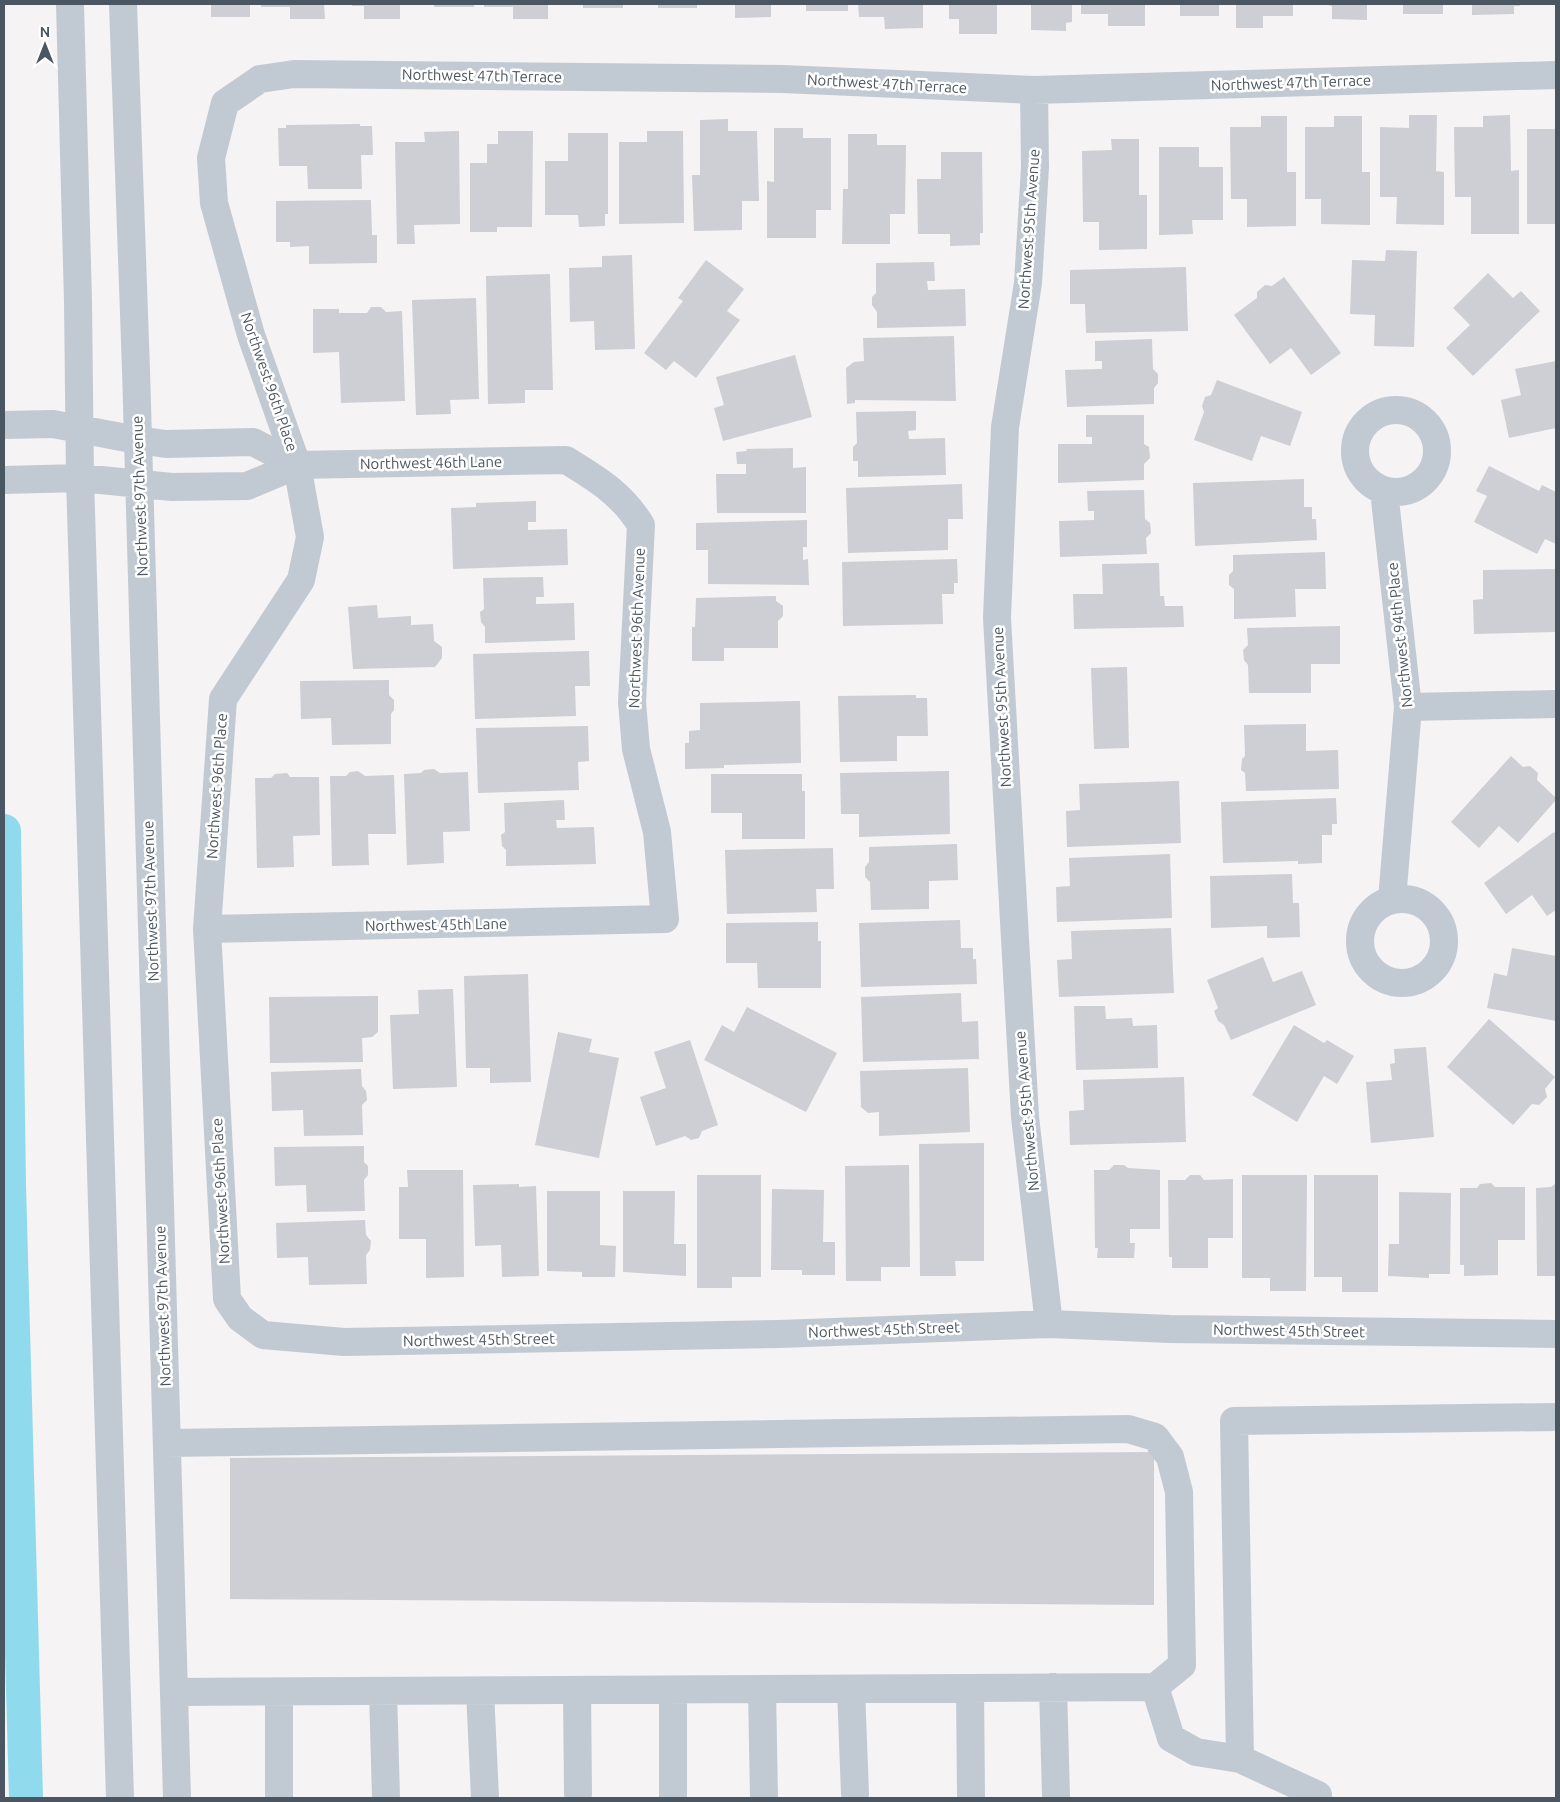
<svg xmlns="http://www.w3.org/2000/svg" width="1560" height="1802" viewBox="0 0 1560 1802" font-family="Ubuntu,sans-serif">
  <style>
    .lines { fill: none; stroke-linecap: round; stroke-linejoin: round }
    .canal { stroke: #90daee; stroke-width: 34 }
    .building { fill: #cdcfd5 }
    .minor { stroke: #c1cad2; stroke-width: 28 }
    .labels { text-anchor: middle; stroke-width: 5; stroke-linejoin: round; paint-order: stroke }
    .street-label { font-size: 15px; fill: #4a5661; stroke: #fff }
  </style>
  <rect width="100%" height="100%" fill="#f5f3f3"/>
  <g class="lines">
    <path class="canal" d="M4,831l5,354 17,613"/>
  </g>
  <path class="building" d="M211,4h39v13h-39z
    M261,4h63l1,15h-35v-12h-29z
    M352,4h48v15h-36v-13h-12z
    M434,4h40v3h-40z
    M484,4h64v15h-35v-12h-29z
    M583,4h40v4h-40z
    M658,4h39v4h-39z
    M735,4h36v13l-36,1z
    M806,4h42v7h-42z
    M858,4h65v24l-38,1 -1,-12h-25z
    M949,4h48v30h-38v-15h-10z
    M1031,4h41v18l-6,1v8l-35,-1z
    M1081,4h64v22h-37v-12h-27z
    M1180,4h39v12h-39z
    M1236,4h57v12h-30v12h-27z
    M1323,4h44v16l-35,-1v-13z
    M1403,4h40v10h-40z
    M1472,4h48v2h-6v8l-42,1z
    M1409,115h28l-1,56 8,1v53l-48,-1 1,-27h-17v-70l29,1z
    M1510,115l1,56 8,-1v64h-48v-37h-16l-1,-70h29v-11z
    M1261,116h26v56h9v54l-49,1v-28h-16l-1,-72h31z
    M1334,116h28v56h8v53l-49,-1v-25h-16v-72h29z
    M728,119v12h29l2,70h-17v29l-48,1 -2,-56h8v-55z
    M360,124v2h12l1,29h-12l1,34h-54l-1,-23h-28l-1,-38h8v-3z
    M774,128h29v10h28v72h-15v28h-49v-57l7,1z
    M1527,129h29v95h-29z
    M459,131l1,93 -46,1 1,19h-18l-2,-102h30l-1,-10z
    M498,131h35l-1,96h-35v5h-27v-69h17v-19h11z
    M647,131h36l1,92 -65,1v-82h28z
    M568,133h40v81h-3v12l-26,1 -1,-12h-33v-54h23z
    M848,134h29v11h29l-1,69h-15v30h-48l1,-55h5z
    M1111,139h28v56h8v54l-48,1v-28h-16l-1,-71 30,-1z
    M1159,147h40v20h24v53h-31l1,14 -34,1z
    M941,152h41l1,81h-3v12l-30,1v-12h-32l-1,-55h24z
    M371,200l1,35h5v28l-68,1v-18l-19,1v-5h-14v-41z
    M1386,250l31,1 -3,96 -40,-1 1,-31 -25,-1 2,-54 33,1z
    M632,255l3,94 -40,1 -1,-29 -24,1 -1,-54 33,-1v-11z
    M706,260l38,29 -17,22 13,9 -44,58 -22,-17 -8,9 -22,-17 39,-52 -5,-3z
    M934,262l1,19h-8l1,9 37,-1 1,37 -89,2v-16l-5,-7v-8l4,-4v-30z
    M1186,267l2,64 -102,2 -1,-29h-15v-34z
    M1488,273l25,25 8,-7 19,20 -67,65 -27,-28 24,-23 -17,-17z
    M550,274l3,116h-28v13l-37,1 -2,-128z
    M1284,277l57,76 -30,22 -20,-27 -21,16 -36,-49 23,-17v-6l8,-7 7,1z
    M476,298l3,101 -29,1 1,14 -35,1 -4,-115z
    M371,307h10l5,5 16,-1 3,90 -64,2 -2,-51 -26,1v-44h26v4h28z
    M954,336l2,65 -101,-1v3l-8,1 -1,-36 8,-6 10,-1 -1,-23z
    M1152,339l1,30 5,5v9l-4,5v16l-87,3 -2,-37 37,-1v-8h-7v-20z
    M795,355l17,62 -89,24 -9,-33 10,-3 -8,-28z
    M1556,361v67l-47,10 -8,-38 20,-5 -6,-26z
    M1217,380l85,32 -12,34 -29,-10 -9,25 -58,-21 10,-28 -2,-6 3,-9 6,-2z
    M916,411v19l-8,1 1,8 36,-1 1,37 -88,2v-16h-5v-14l4,-4 -1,-31z
    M1086,415h58v29l5,3 1,11 -6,6v16l-86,3v-39h34v-7h-6z
    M793,448v20l13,-1v46h-89l-1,-39h30v-10h-9l-1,-12 11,-1 -1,-2z
    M1489,466l50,25 3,-6 14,7v52l-11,-5 -8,15 -63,-32 13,-26 -11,-5z
    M1304,479v28h8v12h4l1,21 -122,6 -2,-63z
    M962,484l1,35h-15v31l-100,3 -2,-65z
    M1144,490l1,29 5,4 1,10 -5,5 1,16 -87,3 -1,-36 35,-1v-9h-6l-1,-20z
    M536,501v21h-8v8l39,-1 1,36 -115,4 -2,-61 25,-1v-4z
    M807,520v27h-4v13l5,-1 1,26 -101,-1v-34h-12v-27z
    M1325,552l1,37h-31l1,28 -62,2v-30l-5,-4v-10l4,-4v-16z
    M957,559l1,24h-4v11h-12l1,30 -100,2 -1,-64z
    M1159,563l1,33h4l1,10h18l1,21 -110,2 -1,-35h30l-1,-30z
    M1556,569v63l-82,2 -1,-34 10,-1v-29z
    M543,577l1,20h-8v7l38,-1 1,37 -90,3v-16l-4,-5 -1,-10 4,-3 -1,-31z
    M776,596v5l7,5v10l-5,5v27h-54v13h-32v-34h3l1,-29z
    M377,605l1,13 33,-2v9l22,-1 1,17 8,6v11l-7,9 -82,2 -5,-62z
    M1340,626v38h-29v29h-62l-1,-28 -4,-5 -1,-10 5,-5 -1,-17z
    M589,651l1,35h-15l1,30 -101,3 -2,-65z
    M1127,667l2,81 -35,1 -3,-81z
    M389,680v15l5,5v10l-3,4v30l-59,1 -1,-27 -30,1 -1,-38z
    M916,695v3h11l1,38h-31v25l-57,1 -2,-66z
    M800,701l1,62 -77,2v3l-39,1v-26h4v-12l11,-1v-27z
    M1306,724v27l32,-1 1,39 -93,2 -1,-18 -4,-3 1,-11 3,-3 -1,-31z
    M588,726l1,35 -11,1 1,28 -101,3 -2,-65z
    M1511,756l12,11 7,-1 8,7 -1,7 19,18v2l-38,43 -19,-17 -20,22 -28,-26z
    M434,769l6,4 28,-1 2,59 -27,1 1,31 -37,2 -3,-91 17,-1 3,-3z
    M358,771l7,5 29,-1 2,59h-28l1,31 -37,1 -2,-90h16l4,-4z
    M949,771l1,63 -91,3v-23h-18l-1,-41z
    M287,773l3,4h29l1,58 -27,1 1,31 -37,1 -2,-90h16l4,-4z
    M711,774h91v17h3v48h-63v-26h-31z
    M1179,781l2,62 -114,4 -1,-36 14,-1 -1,-26z
    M1336,798l1,26h-5v11h-10v28l-24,1v-3l-75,2 -2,-61z
    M564,800l1,20h-9l1,8 37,-1 2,37 -90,2v-16l-4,-4 -1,-11 4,-3 -1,-29z
    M1554,832l2,3v75l-9,6 -15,-21 -26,19 -22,-31z
    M957,844l1,36 -29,1v28l-58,1 -1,-28 -5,-5v-10l4,-5v-15z
    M833,848l1,41h-18l1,23 -90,2 -2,-64z
    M1170,854l2,64 -115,4 -1,-35 14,-1 -1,-28z
    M1292,874l1,29h6l1,34 -33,1v-12l-56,2 -1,-52z
    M960,920l1,28h12v11h3l1,25 -116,3 -2,-64z
    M818,922v19h3v47h-63l-1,-25h-31v-40z
    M1171,928l3,65 -115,4 -2,-37 15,-1 -1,-28z
    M1512,948l44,8v65l-69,-13 7,-35 13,3z
    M1263,957l10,25 29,-11 14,34 -85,35 -7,-15 -6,-4 -4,-10 4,-3 -11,-28z
    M528,974l3,108 -41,1v-15h-24l-2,-92z
    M453,989l4,98 -64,2 -3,-74 29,-1 -1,-24z
    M961,993l1,29 16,-1 1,38 -116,3 -2,-65z
    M378,996v36l-6,5 -10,1 1,24 -93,1 -1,-66z
    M1074,1006h31l1,13 26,-1 1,8 24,-1 1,43 -82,2z
    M747,1007l90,46 -31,59 -102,-52 18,-35 12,7z
    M1489,1019l66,58 -10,12 2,8 -8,8 -7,-1 -19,21 -66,-58z
    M1294,1025l30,18 3,-3 27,16 -17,28 -13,-8 -27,46 -45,-27z
    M558,1032l34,7 -3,13 30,6 -20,100 -64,-13z
    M690,1040l28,85 -16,6 -3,7 -8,2 -6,-4 -29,10 -16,-49 26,-9 -12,-36z
    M1426,1047l8,90 -63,6 -5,-61 26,-2 -2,-16 5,-1 -1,-14z
    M968,1068l2,64 -91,4v-24l-11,1 -7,-6 -1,-36z
    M361,1069l1,17 4,5 1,9 -5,5 1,30 -59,1 -1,-26 -31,1 -1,-39z
    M1184,1077l2,65 -116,3 -1,-34 15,-1 -1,-30z
    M984,1143v118h-29l1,15h-36l-1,-132z
    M364,1146v16l4,4v9l-4,5 1,31 -58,1 -1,-27 -31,1 -1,-39z
    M909,1165l1,102h-29v14h-35l-1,-115z
    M1114,1165h10l4,3 32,2v59h-30v14h5l-1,15h-37l1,-10h-3l-1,-78h15z
    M407,1170h56l1,107 -38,1v-39h-27v-52h9z
    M697,1175h64v102h-29v11h-35z
    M1190,1175h10l4,5 29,-1v59h-25v30h-36v-11h-3l-1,-77h17z
    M1242,1175h65l-1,116h-36v-13h-28z
    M1314,1175h64v117h-36v-15h-28z
    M1491,1183l4,4h30v53h-27v35l-34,1v-11h-4v-77h17l3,-4z
    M1556,1183v93h-19l-1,-88 15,-1z
    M519,1184v3l17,-1 3,90 -37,1 -1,-32 -26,1 -2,-61z
    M772,1189l52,1 -1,52h12v33h-33v-5h-31z
    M547,1191h53v54l16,1 -1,31h-33v-5l-35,-1z
    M623,1191h52l-1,53h12v32l-63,-4z
    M1399,1192l52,1 -1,81h-21v4l-41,-2 1,-32h10z
    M365,1220l1,15 5,6 -1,9 -4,5 1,29 -58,1 -1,-28 -31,1 -1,-35z
    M1154,1452v153l-924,-6v-141z"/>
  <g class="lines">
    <path class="minor" d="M70,4l8,297 2,177 40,1320
      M123,4l13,366 41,1428
      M1556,75l-522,15 -251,-11 -489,-5 -34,5 -35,24 -14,55 3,45 37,132 46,130 13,72 -9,43 -78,119 -16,230 20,370 13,19 23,17 81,7 435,-8 270,-10 121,5 386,5
      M1034,90l1,77 -7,116 -23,144 -8,191 28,499 24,207
      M1355 451a41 41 0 1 1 82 0a41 41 0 1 1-82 0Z
      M4,425l49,-1 84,16 29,4 87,-2 44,23 -50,21 -75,1 -92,-9 -76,2
      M1384,491l24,216 -16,193
      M1408,707l148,-3
      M1360 941a42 42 0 1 1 84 0a42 42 0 1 1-84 0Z
      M207,929l458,-10 -8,-87 -21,-83 -4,-47 9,-177c-19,-31 -44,-46 -75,-65l-269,5
      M167,1443l961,-14 27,8 15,20 9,35 3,173 -27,22
      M1053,1687l3,109
      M970,1688l1,109
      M762,1689l2,109
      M851,1689l4,105
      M577,1690l1,104
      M673,1690v108
      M383,1691l3,107
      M480,1691l5,107
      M174,1692l981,-5 16,51 25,14 44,7 -6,-338 322,-4
      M279,1692v106
      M1240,1759l78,36"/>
  </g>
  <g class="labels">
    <g class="street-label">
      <text transform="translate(482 76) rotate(1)" y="5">Northwest 47th Terrace</text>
      <text transform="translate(1291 83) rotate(-2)" y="5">Northwest 47th Terrace</text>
      <text transform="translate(887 84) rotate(3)" y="5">Northwest 47th Terrace</text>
      <text transform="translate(1029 229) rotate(-86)" y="5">Northwest 95th Avenue</text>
      <text transform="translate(269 382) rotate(71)" y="5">Northwest 96th Place</text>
      <text transform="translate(431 463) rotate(-1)" y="5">Northwest 46th Lane</text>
      <text transform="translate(140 496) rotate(-92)" y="5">Northwest 97th Avenue</text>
      <text transform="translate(637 628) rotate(-88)" y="5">Northwest 96th Avenue</text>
      <text transform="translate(1400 635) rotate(-96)" y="5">Northwest 94th Place</text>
      <text transform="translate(1002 707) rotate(-93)" y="5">Northwest 95th Avenue</text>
      <text transform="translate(217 786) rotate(-86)" y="5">Northwest 96th Place</text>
      <text transform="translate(151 901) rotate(-92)" y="5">Northwest 97th Avenue</text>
      <text transform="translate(436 925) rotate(-1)" y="5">Northwest 45th Lane</text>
      <text transform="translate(1027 1111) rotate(-95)" y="5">Northwest 95th Avenue</text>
      <text transform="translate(221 1191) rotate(-93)" y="5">Northwest 96th Place</text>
      <text transform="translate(163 1306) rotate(-92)" y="5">Northwest 97th Avenue</text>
      <text transform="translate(884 1330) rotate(-2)" y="5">Northwest 45th Street</text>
      <text transform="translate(1289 1331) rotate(1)" y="5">Northwest 45th Street</text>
      <text transform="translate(479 1340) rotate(-1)" y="5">Northwest 45th Street</text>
    </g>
  </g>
  <rect width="1560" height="1802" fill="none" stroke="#4a5661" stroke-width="10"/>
  <g transform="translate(45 45)" stroke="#ffffff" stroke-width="4" paint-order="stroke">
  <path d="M0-4L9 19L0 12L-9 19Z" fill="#4a5661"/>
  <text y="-8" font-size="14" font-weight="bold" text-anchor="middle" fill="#4a5661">N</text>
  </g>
</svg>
